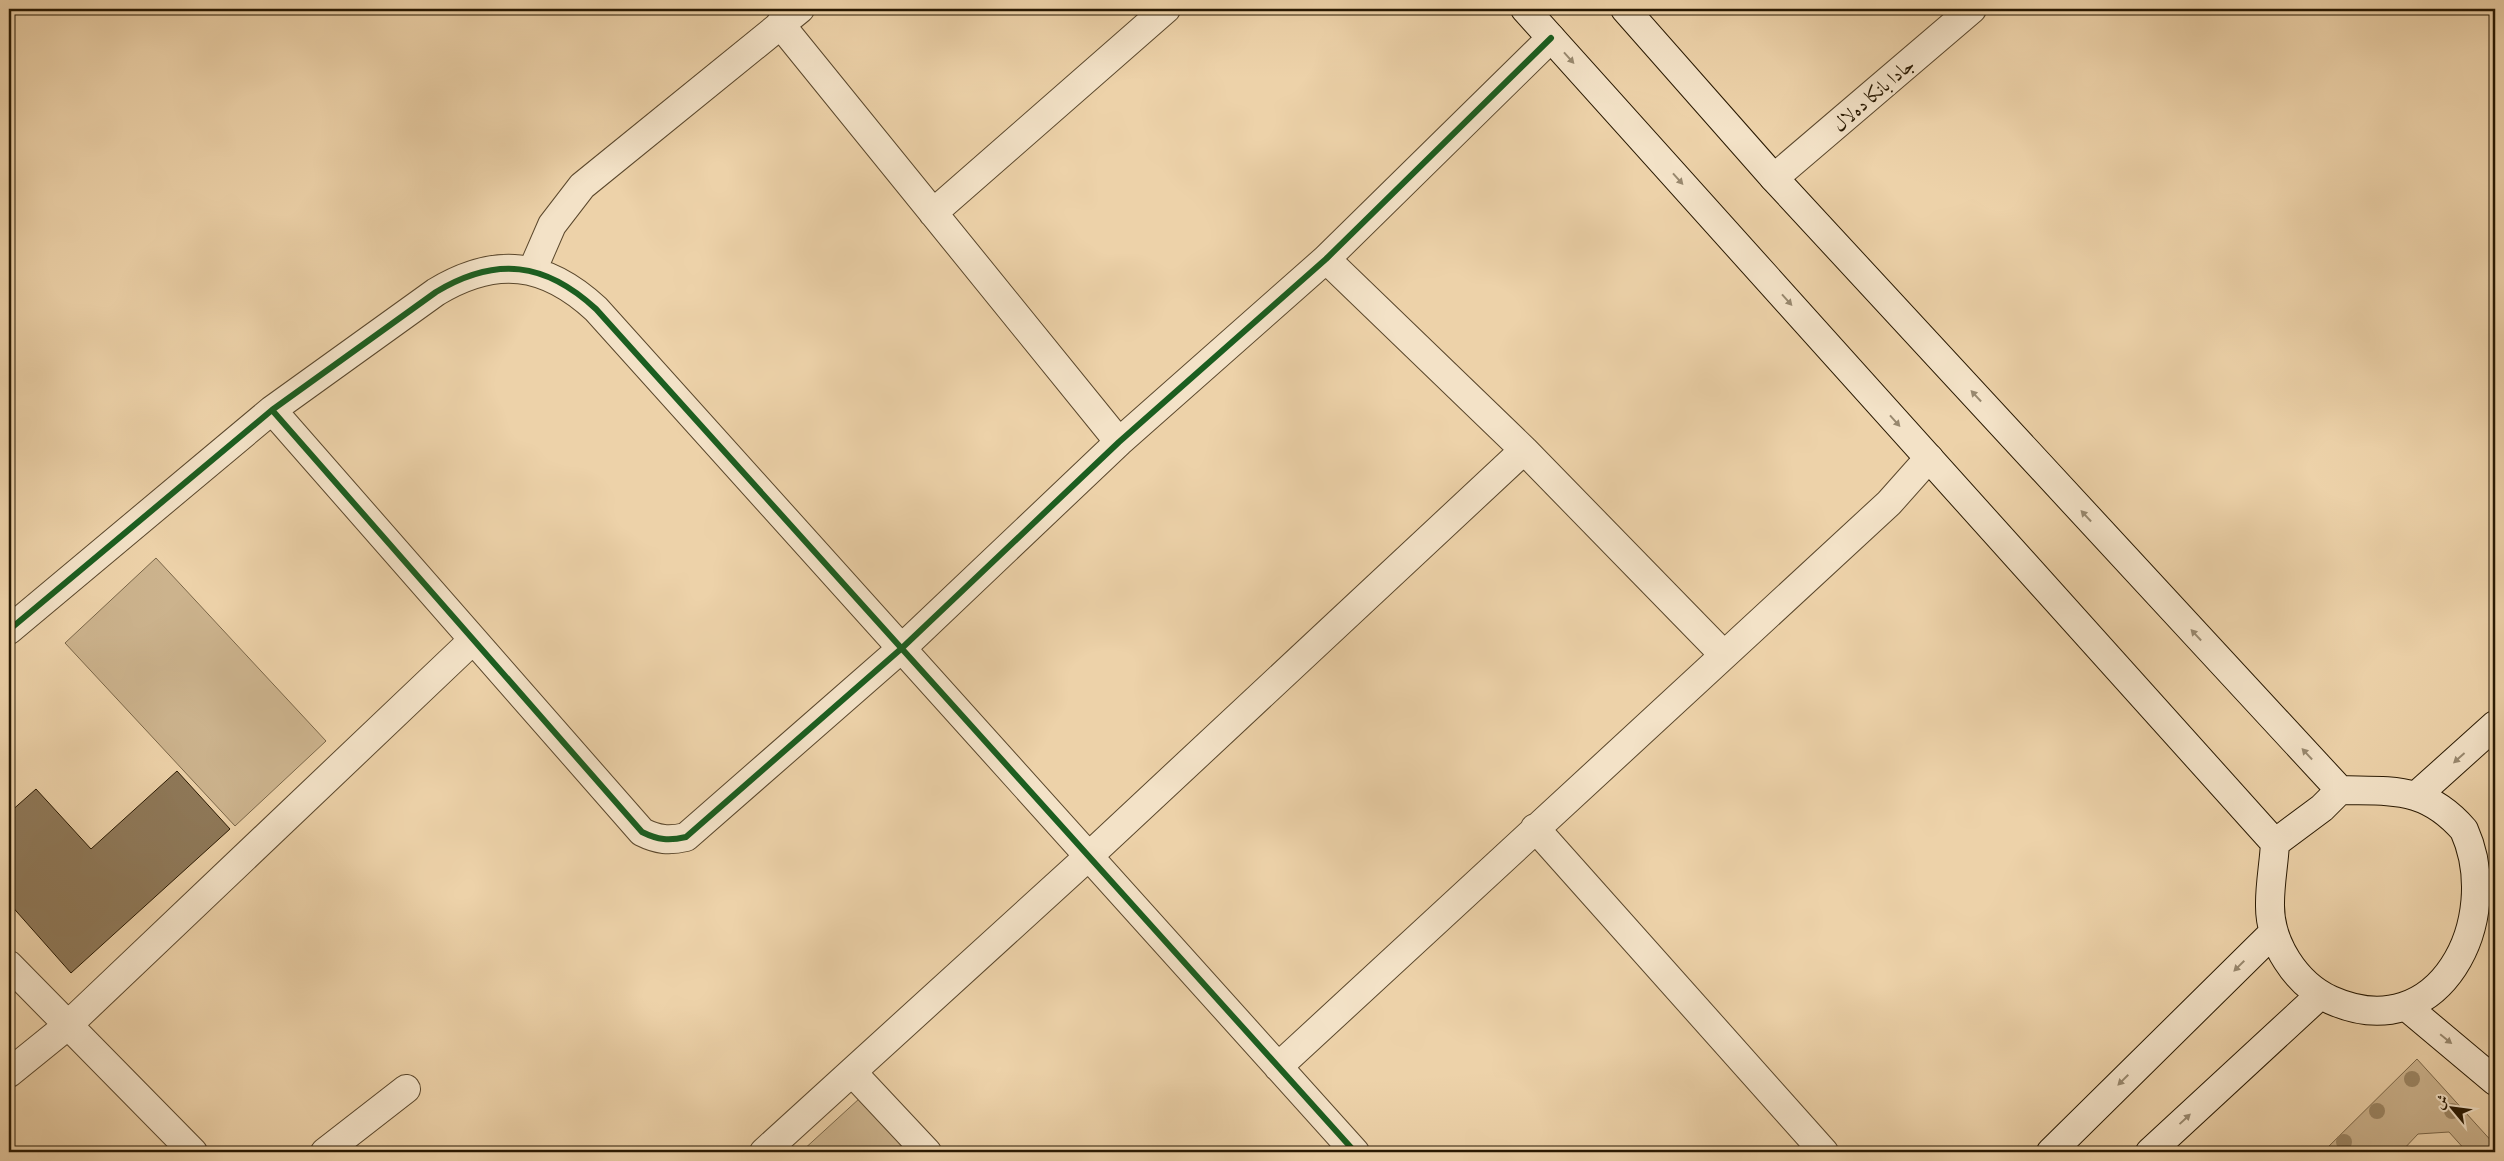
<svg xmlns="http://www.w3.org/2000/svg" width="2504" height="1161" viewBox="0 0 2504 1161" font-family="'Sorts Mill Goudy',Amiri,serif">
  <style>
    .green { fill: #ccb38d; stroke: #7a6648 }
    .building { fill: #8f7959; stroke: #291902 }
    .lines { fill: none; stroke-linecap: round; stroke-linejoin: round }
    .street-casing { stroke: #5a472c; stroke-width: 30 }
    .secondary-casing { stroke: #291902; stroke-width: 30 }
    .street { stroke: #f3e2c7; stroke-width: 28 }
    .secondary { stroke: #f3e2c7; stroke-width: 28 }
    .cycleway-casing { stroke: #f3e2c7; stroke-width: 9 }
    .cycleway { stroke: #1b5e20; stroke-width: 6 }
    .tree { fill: #9c8664 }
    .oneway { fill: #98886e }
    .labels { text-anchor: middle; stroke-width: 4.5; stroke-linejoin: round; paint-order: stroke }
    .street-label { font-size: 19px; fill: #291902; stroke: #f3e2c7 }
  </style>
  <rect width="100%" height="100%" fill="#edd2a9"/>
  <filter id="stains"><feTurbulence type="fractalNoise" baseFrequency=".004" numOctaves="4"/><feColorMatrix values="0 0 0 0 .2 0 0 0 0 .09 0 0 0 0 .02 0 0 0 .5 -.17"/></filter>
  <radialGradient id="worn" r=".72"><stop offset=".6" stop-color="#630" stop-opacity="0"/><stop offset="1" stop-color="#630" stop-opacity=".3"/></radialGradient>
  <path class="green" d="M156,558l170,183 -91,85 -170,-183z
    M2417,1059l78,86v7h-28l-18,-20 -31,2 -17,18h-78z
    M860,1098l49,54h-108z"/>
  <path class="building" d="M177,771l53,58 -159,144 -62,-70v-90l27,-24 55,60z"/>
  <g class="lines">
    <g class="street-casing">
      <path id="street" d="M780,24l339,418
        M1774,178l198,-169
        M933,213l233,-204
        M1326,259l198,191 200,205
        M532,271l20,-46 30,-39 218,-177
        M272,410l370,422c16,8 27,9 44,5l216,-189 217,-206 207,-183 225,-221
        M9,630l263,-220 164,-118c60,-36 109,-30 160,17l759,843
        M1535,828l289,324
        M9,965l184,187
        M1278,1067l611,-564 40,-45
        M852,1072l75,80
        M9,1073l58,-47 406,-386
        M325,1152l81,-63
        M764,1152l325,-296 435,-406"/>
    </g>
    <g class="secondary-casing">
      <path id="secondary" d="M1525,9l750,834
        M1625,9l149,169 566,612
        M2340,790c25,1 51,-1 75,6 19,6 36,19 49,34 40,89 -24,219 -133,170 -35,-16 -62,-57 -61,-97 0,-20 4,-40 5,-60l47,-35z
        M2416,796l79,-71
        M2408,1008l87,73
        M2051,1152l223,-220
        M2150,1152l170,-157"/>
    </g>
    <use href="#street" class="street"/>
    <use href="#secondary" class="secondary"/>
    <g class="cycleway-casing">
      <path id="cycleway" d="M272,410l370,422c16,8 27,9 44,5l216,-189 217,-206 207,-183 225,-221
        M9,630l263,-220 164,-118c60,-36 109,-30 160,17l759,843"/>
    </g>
    <use href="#cycleway" class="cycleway"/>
  </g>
  <g class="tree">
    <circle cx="2412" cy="1079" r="8"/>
    <circle cx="2377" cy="1111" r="8"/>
    <circle cx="2452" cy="1111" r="8"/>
    <circle cx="2344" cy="1142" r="8"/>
  </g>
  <defs><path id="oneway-solid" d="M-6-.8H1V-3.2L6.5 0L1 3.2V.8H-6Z" transform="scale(1.25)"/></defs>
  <g class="oneway">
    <use href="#oneway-solid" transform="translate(1569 58) rotate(48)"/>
    <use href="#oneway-solid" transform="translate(1678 179) rotate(48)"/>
    <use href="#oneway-solid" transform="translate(1787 300) rotate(48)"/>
    <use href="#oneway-solid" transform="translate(1976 396) rotate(-133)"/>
    <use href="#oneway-solid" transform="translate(1895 421) rotate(48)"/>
    <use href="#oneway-solid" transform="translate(2086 516) rotate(-133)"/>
    <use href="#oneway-solid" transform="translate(2196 635) rotate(-133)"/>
    <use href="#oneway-solid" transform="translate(2307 754) rotate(-133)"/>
    <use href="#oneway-solid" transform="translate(2459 758) rotate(138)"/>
    <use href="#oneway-solid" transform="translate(2239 966) rotate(135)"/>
    <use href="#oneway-solid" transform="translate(2446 1039) rotate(39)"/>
    <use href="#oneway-solid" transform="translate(2123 1080) rotate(135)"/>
    <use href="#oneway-solid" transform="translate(2185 1119) rotate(-43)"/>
  </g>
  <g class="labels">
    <g class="street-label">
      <text transform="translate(1873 94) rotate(-41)" y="7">جادا بانكا ده‌لال</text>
    </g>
  </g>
  <rect width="2504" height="1161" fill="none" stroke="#edd2a9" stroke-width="30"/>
  <rect x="10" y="10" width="2484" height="1141" fill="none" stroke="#291902" stroke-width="2.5"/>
  <rect x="15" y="15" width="2474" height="1131" fill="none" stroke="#291902"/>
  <g transform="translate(2452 1108) rotate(299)" stroke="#f3e2c7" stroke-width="4" paint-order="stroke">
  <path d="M0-4L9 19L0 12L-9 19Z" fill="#291902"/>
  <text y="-8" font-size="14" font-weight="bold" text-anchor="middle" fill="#291902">ش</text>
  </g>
  <rect width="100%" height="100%" filter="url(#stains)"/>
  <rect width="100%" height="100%" fill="url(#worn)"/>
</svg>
